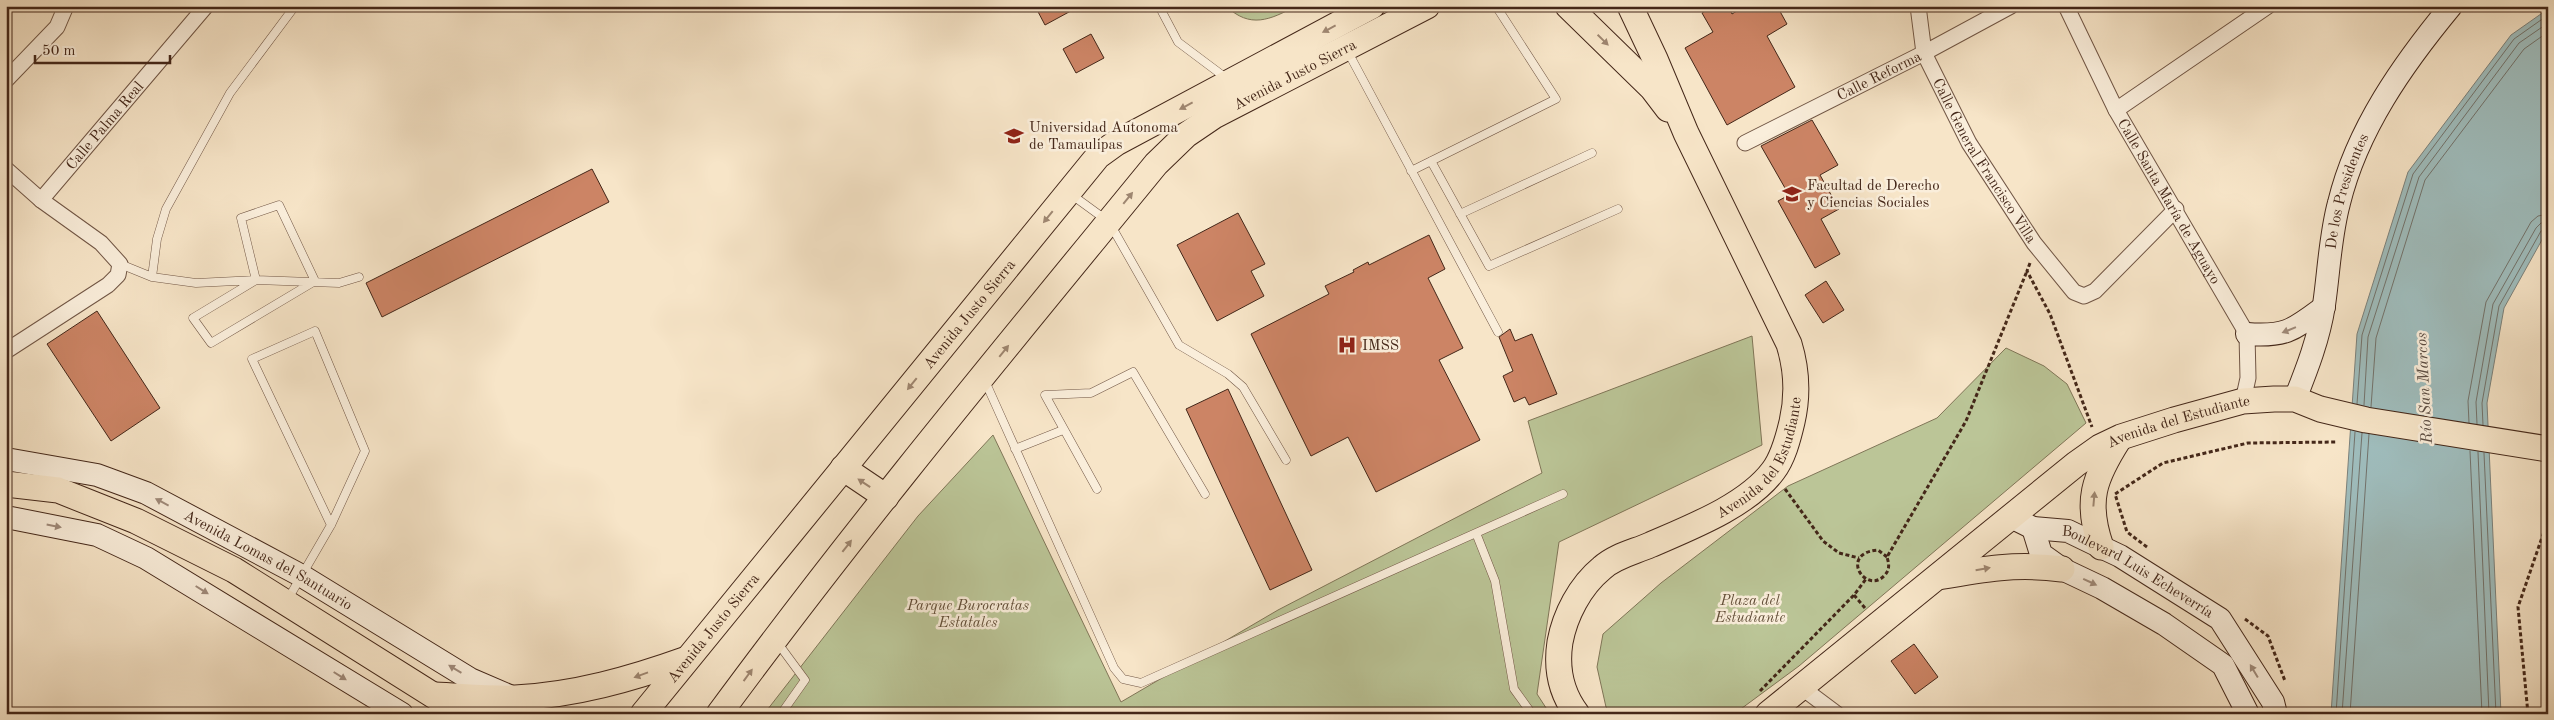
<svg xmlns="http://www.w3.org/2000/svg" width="2554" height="720" viewBox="0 0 2554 720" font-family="'Old Standard TT',serif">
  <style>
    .green { fill: #bbc597; stroke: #807658 }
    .water { fill: #9fbdbd; stroke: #7b817b }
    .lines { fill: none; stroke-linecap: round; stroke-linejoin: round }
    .shore { stroke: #72726b; stroke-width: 1 }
    .building { fill: #cc8465; stroke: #442719 }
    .lane-casing { stroke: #715645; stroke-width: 9 }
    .street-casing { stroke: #715645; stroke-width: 17 }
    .secondary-casing { stroke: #442719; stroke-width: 24 }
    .primary-casing { stroke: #442719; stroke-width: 27 }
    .path { stroke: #442719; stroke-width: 3; stroke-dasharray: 4 2.5; stroke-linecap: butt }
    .lane { stroke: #faeedb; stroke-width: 8 }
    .street { stroke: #faeedb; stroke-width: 15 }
    .secondary { stroke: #faeedb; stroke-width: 22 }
    .primary { stroke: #f7e5c8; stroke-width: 25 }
    .oneway { fill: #9e8670 }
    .oneway2 { fill: #9f8a7a }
    .labels { text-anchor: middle; stroke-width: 5; stroke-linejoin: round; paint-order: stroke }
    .street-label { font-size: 15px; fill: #442719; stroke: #faeedb }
    .poi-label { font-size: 15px; fill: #442719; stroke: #faeedb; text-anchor: start }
    .park-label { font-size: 15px; font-style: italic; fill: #624e38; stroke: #faeedb }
    .water-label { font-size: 16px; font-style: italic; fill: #5b4c42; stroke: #faeedb }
  </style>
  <rect width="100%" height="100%" fill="#f7e5c8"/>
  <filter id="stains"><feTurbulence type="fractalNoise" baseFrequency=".004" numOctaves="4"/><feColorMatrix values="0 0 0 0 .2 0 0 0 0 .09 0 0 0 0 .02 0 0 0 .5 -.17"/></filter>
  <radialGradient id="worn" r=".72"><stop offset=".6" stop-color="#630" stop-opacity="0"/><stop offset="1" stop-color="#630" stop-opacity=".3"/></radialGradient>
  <path class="green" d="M1226,6h70c-26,14 -46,23 -70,0z
    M1752,336l10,109 -203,97 -22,152 13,20h-786l154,-198 75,-81 128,267 157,-92 264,-137 -14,-52z
    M2006,348l38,18 23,18 19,39 -287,243 -65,48h-122l-6,-7 -9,-40 6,-33 58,-51 127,-97 149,-68z"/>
  <path class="water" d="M2548,9v220l-44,79 -17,95 14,311h-170l26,-380 51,-162 103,-137z"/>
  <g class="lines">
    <path class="shore" d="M2357,404l5,-69 51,-161 101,-135 34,-24
      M2364,405l4,-68 51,-160 100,-134 29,-20
      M2371,407l5,-69 49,-158 99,-131 24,-17
      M2469,423l-1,-22 18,-99 45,-80 7,-6 10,-2
      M2477,424l-1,-22 17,-98 43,-76 5,-5 7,-1
      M2483,425l-1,-22 17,-97 42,-75 7,-3
      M2470,451l12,263
      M2478,452l11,262
      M2484,453l12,261
      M2336,714l19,-282
      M2342,714l20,-281
      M2350,714l19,-280"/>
  </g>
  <path class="building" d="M1035,6h45l-35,19z
    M1714,6h14l4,8 13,-8h32l10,18 -20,12 28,51 -68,38 -42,-77 28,-16 -11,-19z
    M1091,34l13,24 -28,15 -13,-24z
    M1812,120l26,45 -18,10 19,34 -18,10 19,35 -25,14 -37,-67 11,-6 -28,-49z
    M592,169l17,33 -227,115 -16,-34z
    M1238,213l27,51 -14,7 13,25 -47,25 -40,-76z
    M1429,235l16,34 -17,9 35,70 -24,12 41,80 -104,52 -28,-55 -37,19 -60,-122 78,-40 -4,-8 29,-14 -1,-2 15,-8 1,3z
    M1826,281l18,29 -21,13 -18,-28z
    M97,311l63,97 -49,33 -64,-97z
    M1510,329l5,12 17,-7 25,60 -28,11 -4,-8 -11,5 -11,-26 10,-5 -14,-34z
    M1228,389l84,181 -42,20 -84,-181z
    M1914,644l24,33 -23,17 -24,-33z"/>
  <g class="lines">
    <g class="lane-casing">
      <path id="lane" d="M1159,6l19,36 48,36
        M1348,52l150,280
        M1431,161l58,105 129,-57
        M1411,171l145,-72 -60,-93
        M1072,195l37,27 70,123 49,29 15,13 43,73
        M279,205l36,76 -104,62 -18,-25 63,-38 -15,-62z
        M1460,214l132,-61
        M120,264l32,13 44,6 60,-3 83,3 20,-6
        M152,277l5,-38 9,-30 64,-116 65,-87
        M985,381l129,287 9,11 18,4 422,-189
        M1015,449l48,-19
        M1097,489l-52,-94 46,-2 42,-21 72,122
        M1476,533l19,48 19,108 18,25
        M288,599l43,-74 34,-74 -50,-120 -63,28 79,166
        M777,642l28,38 -24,34"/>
    </g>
    <g class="street-casing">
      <g id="street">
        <path id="s1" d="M1918,6l6,47 45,90 65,100 40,49 10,4 11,-5 81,-82"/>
        <path id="s2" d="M2066,6l50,104 131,224 1,44 -5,23"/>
        <path d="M6,80l51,-53 9,-21"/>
        <path d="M2116,110l152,-104"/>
        <path id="s3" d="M1745,143l179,-90 87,-47"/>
        <path d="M6,169l35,31 60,43 19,21 -2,11 -10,10 -102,66"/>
        <path id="s4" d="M41,200l165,-194"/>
        <path d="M1801,687l36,27"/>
      </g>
    </g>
    <g class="secondary-casing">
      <g id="secondary">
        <path d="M2247,334c39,3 46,-4 77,-27"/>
        <path id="s5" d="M2295,399c12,-30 24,-61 29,-94 5,-34 6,-69 15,-102 18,-74 64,-139 112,-197"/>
        <path id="s6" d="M6,459l91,16 49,18 156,83 168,103 44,19"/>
        <path d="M6,517l91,18 49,23 256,156"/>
        <path id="s7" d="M2011,517l22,11 35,3 33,16 19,9 100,63 53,83 3,12"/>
        <path d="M2033,528l8,26 21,15 40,19 62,36 59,41 25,49"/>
      </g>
    </g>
    <g class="primary-casing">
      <g id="primary">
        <path d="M1568,6l84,82 16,21"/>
        <path d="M843,468l43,29"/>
        <path d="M6,484l52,6 78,31 98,49 229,144"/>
        <path d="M2101,547c-16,-46 -7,-69 18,-108"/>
        <path d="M1938,577c45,-8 78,-14 124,-8"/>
        <path d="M435,695c26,1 54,4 80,3 60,-3 116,-19 172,-39"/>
        <path id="s8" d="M643,714l455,-558 18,-13 256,-137"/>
        <path id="s9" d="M719,714c139,-189 289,-369 437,-550l30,-29 28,-19 213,-110"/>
        <path id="s10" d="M1577,714c-16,-21 -21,-46 -17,-72 5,-27 20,-56 42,-74 13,-12 32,-16 48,-23 39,-17 97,-39 123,-74 10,-13 15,-32 19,-49 6,-26 5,-52 -3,-78l-103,-211 -31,-74 -25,-53"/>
        <path id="s11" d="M1768,714l308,-250 24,-17 21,-10 53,-17 69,-19 31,-2h21l25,10 46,11 182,29"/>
      </g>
    </g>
    <path class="path" d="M2030,263l-3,8 23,43 42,113
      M1785,489l38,52 16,12 20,5
      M2147,547l-20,-15 -12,-38 48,-31 85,-20 89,-1
      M1887,557l-9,-7c-40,3 -12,46 7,25 5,-6 4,-11 2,-18l79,-136 61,-150
      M1854,595l11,13
      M2245,619l23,17 17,45
      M1760,691l94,-96 12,-16
      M2528,714l-10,-107 30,-87"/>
    <use href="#lane" class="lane"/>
    <use href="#street" class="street"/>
    <use href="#secondary" class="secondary"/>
    <use href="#primary" class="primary"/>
  </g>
  <defs><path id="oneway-solid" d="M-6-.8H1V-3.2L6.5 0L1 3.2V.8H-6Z" transform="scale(1.25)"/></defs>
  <g class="oneway">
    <use href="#oneway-solid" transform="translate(1329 29) rotate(152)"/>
    <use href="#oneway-solid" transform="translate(1603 40) rotate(44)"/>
    <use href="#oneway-solid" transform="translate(1186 106) rotate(152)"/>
    <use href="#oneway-solid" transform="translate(1128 198) rotate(-51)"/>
    <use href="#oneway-solid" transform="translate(1048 217) rotate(129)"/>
    <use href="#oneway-solid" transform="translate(1004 351) rotate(-51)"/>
    <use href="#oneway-solid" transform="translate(912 384) rotate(129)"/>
    <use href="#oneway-solid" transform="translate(864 483) rotate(-146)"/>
    <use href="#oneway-solid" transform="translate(2094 499) rotate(-85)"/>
    <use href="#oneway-solid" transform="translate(847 546) rotate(-52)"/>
    <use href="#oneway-solid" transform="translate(1983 569) rotate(-10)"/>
    <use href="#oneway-solid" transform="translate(641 675) rotate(160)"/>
    <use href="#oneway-solid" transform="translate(748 675) rotate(-54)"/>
  </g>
  <g class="oneway2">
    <use href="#oneway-solid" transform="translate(2289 330) rotate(158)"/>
    <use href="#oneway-solid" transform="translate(162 502) rotate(-152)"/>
    <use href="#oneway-solid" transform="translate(54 526) rotate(11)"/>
    <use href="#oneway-solid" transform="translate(2090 582) rotate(25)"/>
    <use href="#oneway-solid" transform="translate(202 590) rotate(32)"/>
    <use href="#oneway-solid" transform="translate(455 669) rotate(-149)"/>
    <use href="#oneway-solid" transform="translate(2254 671) rotate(-121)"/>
    <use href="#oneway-solid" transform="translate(340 676) rotate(32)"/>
  </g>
  <defs>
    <g id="university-bare" transform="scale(1.5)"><path d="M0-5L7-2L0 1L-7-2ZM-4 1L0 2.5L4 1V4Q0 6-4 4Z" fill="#8f2418" stroke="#faeedb" stroke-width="2.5" paint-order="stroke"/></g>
    <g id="hospital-bare" transform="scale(1.5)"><path d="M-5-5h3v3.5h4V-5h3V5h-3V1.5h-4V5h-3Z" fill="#8f2418" stroke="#faeedb" stroke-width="2.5" paint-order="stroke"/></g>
  </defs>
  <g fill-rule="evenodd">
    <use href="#university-bare" x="1014" y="136"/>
    <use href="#university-bare" x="1792" y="194"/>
    <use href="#hospital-bare" x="1347" y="345"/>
  </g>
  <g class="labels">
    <g class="street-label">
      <text dy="5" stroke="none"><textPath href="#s9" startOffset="869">Avenida Justo Sierra</textPath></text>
      <text dy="5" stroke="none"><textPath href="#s3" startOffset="150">Calle Reforma</textPath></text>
      <text dy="5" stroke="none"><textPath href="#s4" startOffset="98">Calle Palma Real</textPath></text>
      <text dy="5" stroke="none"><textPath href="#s1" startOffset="171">Calle General Francisco Villa</textPath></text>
      <text dy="5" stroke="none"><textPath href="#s5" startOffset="215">De los Presidentes</textPath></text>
      <text dy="5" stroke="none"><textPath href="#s2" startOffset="221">Calle Santa María de Aguayo</textPath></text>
      <text dy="5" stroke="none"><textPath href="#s8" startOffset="516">Avenida Justo Sierra</textPath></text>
      <text dy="5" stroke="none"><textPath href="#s11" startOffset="509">Avenida del Estudiante</textPath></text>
      <text dy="5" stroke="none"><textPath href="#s10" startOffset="365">Avenida del Estudiante</textPath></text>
      <text dy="5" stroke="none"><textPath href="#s6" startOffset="284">Avenida Lomas del Santuario</textPath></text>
      <text dy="5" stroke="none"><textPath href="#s7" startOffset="140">Boulevard Luis Echeverría</textPath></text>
      <text dy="5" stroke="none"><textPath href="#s8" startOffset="111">Avenida Justo Sierra</textPath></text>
    </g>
    <g class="poi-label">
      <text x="1029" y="132">Universidad Autonoma<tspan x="1029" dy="17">de Tamaulipas</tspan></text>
      <text x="1807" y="190">Facultad de Derecho<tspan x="1807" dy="17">y Ciencias Sociales</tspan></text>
      <text x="1362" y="350">IMSS</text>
    </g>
    <g class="park-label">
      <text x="1750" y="605">Plaza del<tspan x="1750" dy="17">Estudiante</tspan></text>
      <text x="968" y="610">Parque Burocratas<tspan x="968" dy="17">Estatales</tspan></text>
    </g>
    <g class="water-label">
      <text transform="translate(2423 388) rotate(-93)" y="6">Río San Marcos</text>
    </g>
  </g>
  <rect width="2554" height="720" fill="none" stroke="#f7e5c8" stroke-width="25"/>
  <rect x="8" y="8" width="2539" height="705" fill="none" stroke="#442719" stroke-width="2.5"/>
  <rect x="12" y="12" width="2529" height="695" fill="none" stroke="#442719"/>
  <path d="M35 55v8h135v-8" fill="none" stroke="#442719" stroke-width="2.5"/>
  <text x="42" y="55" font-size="15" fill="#442719" stroke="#faeedb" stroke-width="4" paint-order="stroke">50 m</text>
  <rect width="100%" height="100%" filter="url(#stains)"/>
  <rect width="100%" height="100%" fill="url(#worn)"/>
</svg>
